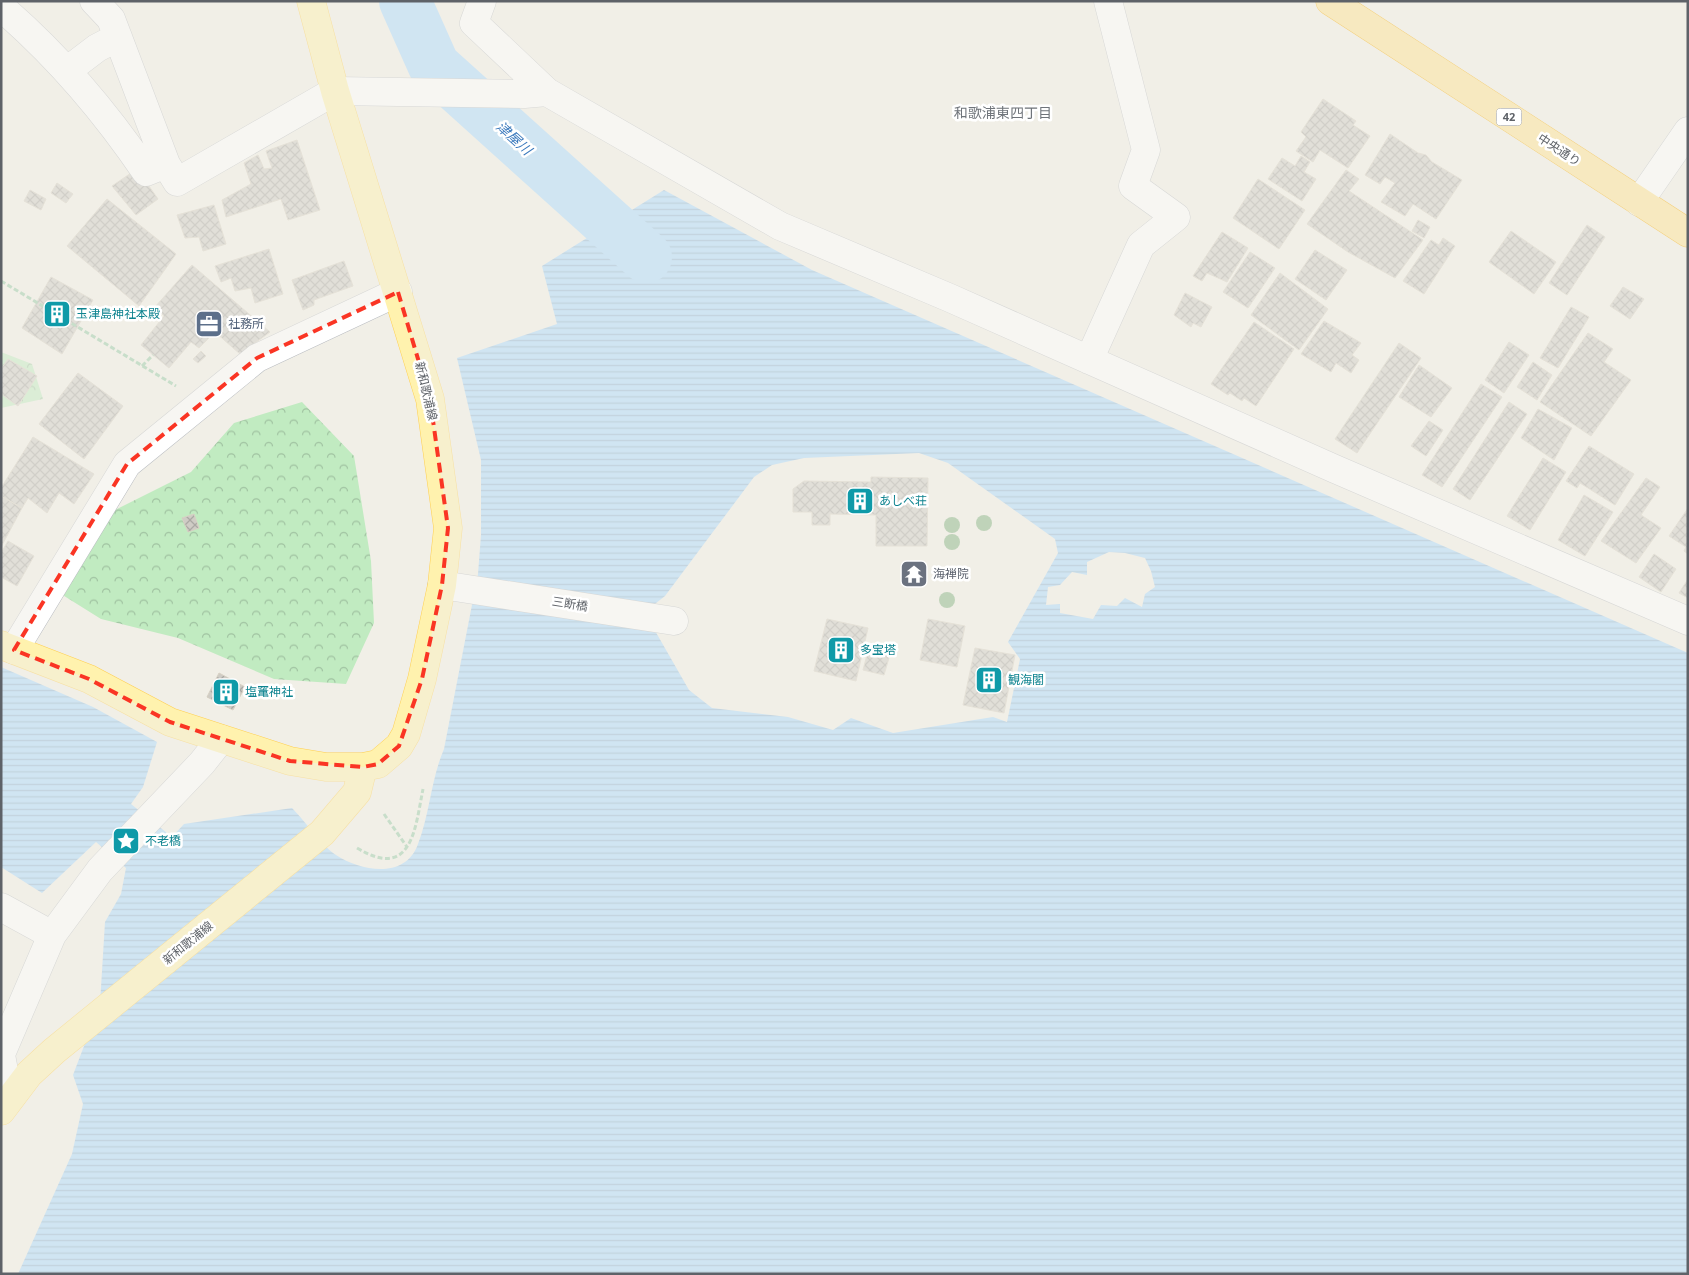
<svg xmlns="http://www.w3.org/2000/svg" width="1689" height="1275" viewBox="0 0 1689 1275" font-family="'Open Sans','Noto Sans JP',sans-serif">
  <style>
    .forest { fill: url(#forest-crowns) }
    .water { fill: url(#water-rules); fill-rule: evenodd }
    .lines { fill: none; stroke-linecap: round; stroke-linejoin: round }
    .river { stroke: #a9d9ff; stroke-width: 52 }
    .building { fill: url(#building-cross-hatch); stroke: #d7d1c4 }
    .minor-casing { stroke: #b9bcc1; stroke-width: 29 }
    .major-casing { stroke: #ffcf52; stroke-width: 29 }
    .highway-casing { stroke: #f8ac00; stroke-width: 29 }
    .path { stroke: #98caa7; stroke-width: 3; stroke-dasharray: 5 2.5; stroke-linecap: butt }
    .minor { stroke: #fff; stroke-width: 28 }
    .major { stroke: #fff2ae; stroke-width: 28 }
    .highway { stroke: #ffe390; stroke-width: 28 }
    .tree { fill: #84b282 }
    .marked { fill: none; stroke: #fa3524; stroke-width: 4; stroke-dasharray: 10 6; stroke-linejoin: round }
    .labels { text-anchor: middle; stroke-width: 5; stroke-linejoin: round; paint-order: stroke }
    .shield { fill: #fff; stroke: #8e9195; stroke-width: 1 }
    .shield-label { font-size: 11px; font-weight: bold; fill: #5e6268 }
    .street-label { font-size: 12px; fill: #5e6268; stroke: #fff }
    .culture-label { font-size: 12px; fill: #0d838f; stroke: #fff; text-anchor: start }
    .service-label { font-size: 12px; fill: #4e5e75; stroke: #fff; text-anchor: start }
    .worship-label { font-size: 12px; fill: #5b616d; stroke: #fff; text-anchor: start }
    .neighbourhood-label { font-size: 14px; fill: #6f747a; stroke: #fff }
    .water-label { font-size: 14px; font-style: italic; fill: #3a79bd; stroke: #fff }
  </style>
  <defs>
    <pattern id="forest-crowns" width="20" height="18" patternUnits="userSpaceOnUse" patternTransform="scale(1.25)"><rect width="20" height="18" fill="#c1ebc1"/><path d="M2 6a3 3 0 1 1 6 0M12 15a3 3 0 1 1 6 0" fill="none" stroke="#a0c2a1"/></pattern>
    <pattern id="water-rules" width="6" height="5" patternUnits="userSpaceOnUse" patternTransform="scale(1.25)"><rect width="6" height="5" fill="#a9d9ff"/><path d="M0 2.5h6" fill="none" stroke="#8db3d2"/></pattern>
    <pattern id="building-cross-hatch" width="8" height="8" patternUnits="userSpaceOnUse" patternTransform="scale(1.25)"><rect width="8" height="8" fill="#cfccc5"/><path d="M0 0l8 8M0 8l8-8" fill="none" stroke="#aba9a4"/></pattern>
  </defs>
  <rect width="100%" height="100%" fill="#f1efe7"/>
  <path class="forest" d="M1,352l31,12 11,35 -42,9z
    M302,402l52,54 17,105 3,62 -28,61 -72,-5 -96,-41 -77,-19 -40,-25 46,-80 84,-42 43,-49z"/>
  <path class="water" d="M664,190l148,80 876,383v621h-1670l54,-120 11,-50 -10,-29 27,-71 5,-82 16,-28 5,-26 -30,-26 -54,51 -41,-26v-200l92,40 64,35 -14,45 -12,17 41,33 12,-13 108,-16c12,12 31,39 44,47 26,17 70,24 82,-11 12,-31 13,-65 26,-95l34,-175 3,-39v-75l-24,-102 100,-34 -15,-58zM919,453l29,10 107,76 3,14 -50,89 12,17 -13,63 -14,-5 -100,16 -42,-15 -18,12 -45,-13 -76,-9 -23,-18 -35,-61 -3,-22 14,-11 89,-119 18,-12 32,-7zM1109,552l16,1 20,5 6,13 4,16 -10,7 -3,13 -17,-9 -8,8 -16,-1 -8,14 -33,-6v-9l-14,1 2,-18 12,-2 12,-13 15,3v-13z"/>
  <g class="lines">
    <path class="river" d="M405,1l29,65 212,191"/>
  </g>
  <path class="building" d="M1323,99l33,22 -3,4 17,11 -22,32 -28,-18 -7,12 -17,-11 10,-14 -5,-5z
    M1390,134l28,19 8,2 6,7 30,18 -26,39 -23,-15 -8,12 -24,-14 14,-19 -10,-6 -5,7 -15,-9z
    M297,140l23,70 -32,10 -7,-21 -55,18 -4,-17 29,-16 -7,-21 14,-8 6,14 8,-1 -6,-17z
    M1301,156l9,6 -6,10 12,7 -14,22 -34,-22 14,-21 13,8z
    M137,169l21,30 -22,16 -24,-29z
    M1346,170l13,9 -10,12 74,49 -28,38 -47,-26 -41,-28z
    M1258,179l47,31 -26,39 -46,-31z
    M57,183l16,11 -7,9 -15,-10z
    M30,190l16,9 -5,11 -17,-9z
    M107,199l69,55 -37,52 -72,-60z
    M214,205l12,39 -23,7 -4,-14 -14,1 -8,-23z
    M1418,220l12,7 -6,11 -12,-7z
    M1587,225l18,12 -38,58 -18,-12z
    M1511,231l45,31 -22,32 -45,-32z
    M1222,232l26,16 -21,34 -20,-9 -5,8 -9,-5z
    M1443,238l12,8 -31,48 -21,-13 28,-41 8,5z
    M269,249l14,45 -28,9 -4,-15 -16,3 -4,-13 -10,4 -6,-16z
    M1315,250l32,20 -21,30 -31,-21z
    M1250,252l25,16 -27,40 -25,-16z
    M344,261l9,25 -39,14v5l-11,5 -11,-30z
    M192,265l78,67 -30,22 -25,-22 -16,16 -8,-6 -22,26 -28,-23 23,-29 -9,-9z
    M1280,273l48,36 -29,41 -48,-35z
    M51,277l42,23 -31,54 -40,-26z
    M1623,287l21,12 -14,20 -20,-13z
    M1185,293l27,14 -11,20 -8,-4 -2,4 -17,-12z
    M1571,307l18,10 -31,51 -18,-10z
    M1324,321l37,22 -9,12 7,5 -8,13 -15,-10 -5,9 -30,-18z
    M1254,322l40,27 -38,57 -12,-8 -2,3 -12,-8 -2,2 -17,-11z
    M1588,333l25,16 -9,13 27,18 -40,56 -51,-34z
    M1509,342l20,13 -25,38 -19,-13z
    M1399,343l22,15 -64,95 -22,-14z
    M201,351l5,5 -8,7 -5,-4z
    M8,359l29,17 -19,30 -17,-12v-25z
    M1533,362l19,13 -15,25 -20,-13z
    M1419,365l33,23 -21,29 -32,-20z
    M78,373l45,33 -39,53 -45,-35z
    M1481,384l21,13 -60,90 -20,-12z
    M1509,402l18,12 -57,86 -17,-11z
    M1538,409l34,19 -18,32 -33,-22z
    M1429,421l14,9 -17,26 -15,-10z
    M33,437l61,37 -20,30 -15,-11 -12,20 -19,-15 -6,10 -21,-12v-8z
    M1589,446l45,28 -19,31 -35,-22 -3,5 -11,-7z
    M1543,458l23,14 -36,58 -23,-14z
    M871,477l57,1 -1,68h-51v-31l-46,-1v11h-18v-13h-19v-23l11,-8 67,1z
    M1646,478l14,9 -19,28 20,13 -25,35 -35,-22z
    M1584,495l29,17 -28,44 -27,-16z
    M1,496l21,12 -21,39z
    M1688,508v46l-4,-3 2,-4 -17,-11z
    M194,514l5,14 -11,4 -6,-14z
    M8,541l26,15 -17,30 -16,-9v-24z
    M1654,554l22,15 -15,23 -22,-15z
    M1688,579v19l-9,-5z
    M827,619l41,9 -12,53 -42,-10z
    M928,619l37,7 -8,41 -37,-7z
    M869,647l22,4 -7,24 -21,-5z
    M975,648l40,7 -11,58 -41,-8z
    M219,673l26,14 -12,23 -26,-13z"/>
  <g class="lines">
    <g class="minor-casing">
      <path id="minor" d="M94,1l17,18 55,145 11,18 158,-91 189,3 23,-2
        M482,1l-8,22 73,69 233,134 170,72 385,171 353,152
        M1,7c58,50 103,103 145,165l20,-8
        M68,70l29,-22 21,-11
        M1639,202l49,-71
        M1089,360l52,-115 35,-28 -43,-31 13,-36 -38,-149
        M442,585l232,36
        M14,650l113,-186 130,-106 141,-66
        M1,907l51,28 48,-65 102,-107 19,-24
        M1,1054l51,-119
        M1,1055l8,43"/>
    </g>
    <g class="major-casing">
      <path id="major" d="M1,645l88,34 81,43 120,39 36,6h37l15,-3 21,-18 7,-12 16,-55 20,-94 6,-57 -18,-129 -95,-308 -24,-90
        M1,1111l28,-37 25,-23 268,-218 35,-41 6,-25"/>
    </g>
    <g class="highway-casing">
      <path id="highway" d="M1330,1l358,232"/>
    </g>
    <path class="path" d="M1,281l175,105
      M142,366l11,-11
      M384,814l23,33
      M357,848c55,33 58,-19 66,-59"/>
    <use href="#minor" class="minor"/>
    <use href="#major" class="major"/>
    <use href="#highway" class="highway"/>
  </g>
  <g class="tree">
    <circle cx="984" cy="523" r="8"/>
    <circle cx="952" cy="525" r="8"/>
    <circle cx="952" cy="542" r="8"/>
    <circle cx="947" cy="600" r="8"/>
  </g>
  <path d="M0 0H1689V1275H0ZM398,292l32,107 18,129 -6,57 -20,94 -23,67 -21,18 -15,3 -73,-6 -120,-39 -81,-43 -75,-29 113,-186 130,-106z" fill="#f1efe7" fill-opacity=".55" fill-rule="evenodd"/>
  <path class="marked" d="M398,292l32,107 18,129 -6,57 -20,94 -23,67 -21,18 -15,3 -73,-6 -120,-39 -81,-43 -75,-29 113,-186 130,-106z"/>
  <defs>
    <g id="building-square" transform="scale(1.4375)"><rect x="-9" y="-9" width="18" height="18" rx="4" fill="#0f9aa8" stroke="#fff"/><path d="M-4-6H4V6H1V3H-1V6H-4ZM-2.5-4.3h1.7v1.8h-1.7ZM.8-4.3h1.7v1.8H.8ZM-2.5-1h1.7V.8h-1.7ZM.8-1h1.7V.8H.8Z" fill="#fff"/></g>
    <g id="office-square" transform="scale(1.4375)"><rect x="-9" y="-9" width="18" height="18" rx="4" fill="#5c6f8a" stroke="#fff"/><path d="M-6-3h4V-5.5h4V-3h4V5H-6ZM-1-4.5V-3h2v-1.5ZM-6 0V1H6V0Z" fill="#fff"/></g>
    <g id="temple-square" transform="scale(1.4375)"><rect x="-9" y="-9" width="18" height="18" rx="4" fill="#6b7280" stroke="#fff"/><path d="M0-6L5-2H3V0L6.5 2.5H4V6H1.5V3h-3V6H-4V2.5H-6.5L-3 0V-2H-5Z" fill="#fff"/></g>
    <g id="sight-square" transform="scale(1.4375)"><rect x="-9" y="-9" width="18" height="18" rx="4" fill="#0f9aa8" stroke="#fff"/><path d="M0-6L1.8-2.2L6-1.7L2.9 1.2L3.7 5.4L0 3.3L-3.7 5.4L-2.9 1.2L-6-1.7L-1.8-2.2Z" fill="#fff"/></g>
  </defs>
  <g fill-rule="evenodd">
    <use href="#building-square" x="57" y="314"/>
    <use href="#office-square" x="209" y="324"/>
    <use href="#building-square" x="860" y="501"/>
    <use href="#temple-square" x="914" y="574"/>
    <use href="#building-square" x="841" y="650"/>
    <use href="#building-square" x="989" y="680"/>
    <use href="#building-square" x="226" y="692"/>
    <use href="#sight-square" x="126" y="841"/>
  </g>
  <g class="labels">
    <rect class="shield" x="1496.5" y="108.5" width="25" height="17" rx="4"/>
    <g class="shield-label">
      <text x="1509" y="121">42</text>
    </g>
    <g class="street-label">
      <text transform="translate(1559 150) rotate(33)" y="4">中央通り</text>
      <text transform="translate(426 391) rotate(77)" y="4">新和歌浦線</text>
      <text transform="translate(570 604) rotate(9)" y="4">三断橋</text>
      <text transform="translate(188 943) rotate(-39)" y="4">新和歌浦線</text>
    </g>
    <g class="culture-label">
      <text x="76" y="318">玉津島神社本殿</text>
      <text x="879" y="505">あしべ荘</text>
      <text x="860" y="654">多宝塔</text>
      <text x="1008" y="684">観海閣</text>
      <text x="245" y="696">塩竃神社</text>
      <text x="145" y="845">不老橋</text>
    </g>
    <g class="service-label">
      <text x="228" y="328">社務所</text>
    </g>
    <g class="worship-label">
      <text x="933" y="578">海禅院</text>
    </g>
    <g class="neighbourhood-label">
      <text x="1003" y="118">和歌浦東四丁目</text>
    </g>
    <g class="water-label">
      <text transform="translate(514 138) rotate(42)" y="5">津屋川</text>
    </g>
  </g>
  <rect width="1689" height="1275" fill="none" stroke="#5e6268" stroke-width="5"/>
</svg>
